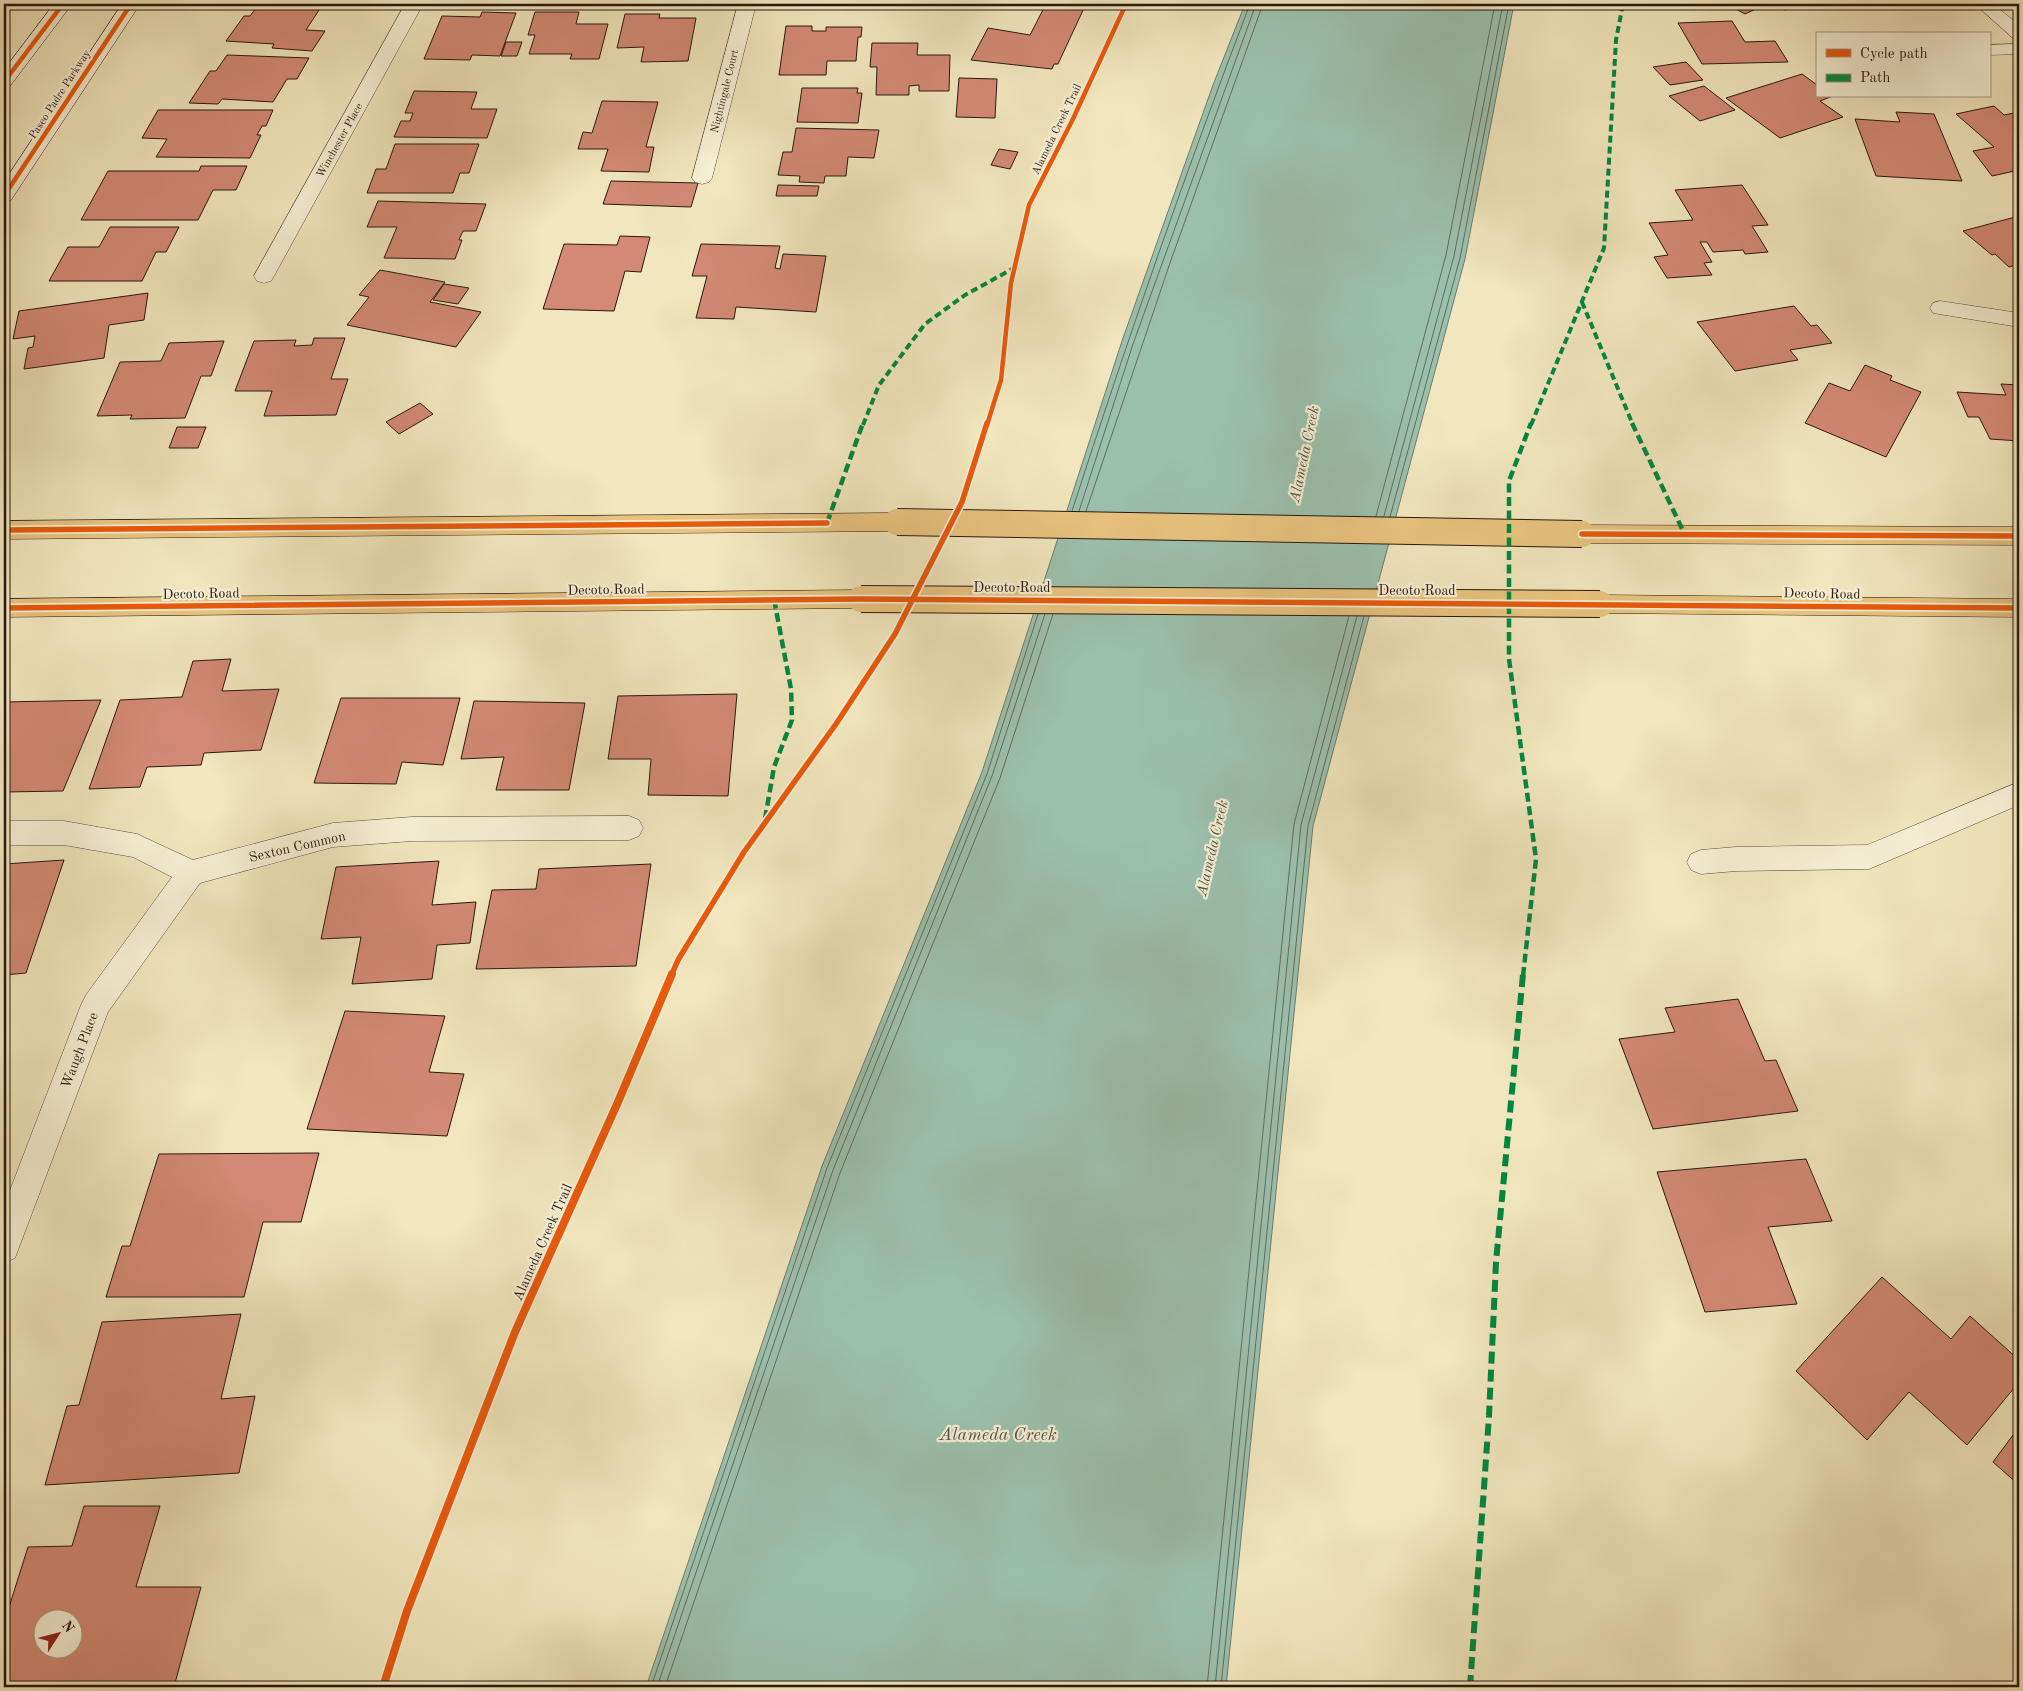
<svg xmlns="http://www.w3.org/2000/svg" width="2023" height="1691" viewBox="0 0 2023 1691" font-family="'Old Standard TT',serif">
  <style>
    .water { fill: #9bc0ad; stroke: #6d7c6e }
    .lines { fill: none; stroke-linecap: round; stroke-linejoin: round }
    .shore { stroke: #626c5e; stroke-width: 1 }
    .building { fill: #d38974; stroke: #29170f; fill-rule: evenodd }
    .lane-casing { stroke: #5b4b3a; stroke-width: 1 }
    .street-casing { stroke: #5b4b3a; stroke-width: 1 }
    .secondary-casing { stroke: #29170f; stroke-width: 1 }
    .primary-casing { stroke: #29170f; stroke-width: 1 }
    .path-far2 { stroke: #29170f; stroke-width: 2.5; stroke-dasharray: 2.5 2; stroke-linecap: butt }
    .path-far1 { stroke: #29170f; stroke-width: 3; stroke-dasharray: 4 2.5; stroke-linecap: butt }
    .path { stroke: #29170f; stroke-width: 4; stroke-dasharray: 4.5 3; stroke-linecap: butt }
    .lane { fill: #f6efd4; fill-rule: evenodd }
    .street { fill: #f6efd4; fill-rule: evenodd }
    .secondary { fill: #f6efd4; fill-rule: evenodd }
    .primary { fill: #e8c37e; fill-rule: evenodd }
    .primary-bridge-casing { stroke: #29170f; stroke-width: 28; stroke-linecap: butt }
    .primary-bridge { stroke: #e8c37e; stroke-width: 26 }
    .quiet-far2 { stroke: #00873e; stroke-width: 4; stroke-dasharray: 7 4; stroke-linecap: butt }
    .quiet-far1 { stroke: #00873e; stroke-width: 4.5; stroke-dasharray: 9 4.5; stroke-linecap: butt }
    .quiet { stroke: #00873e; stroke-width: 6; stroke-dasharray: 12 6; stroke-linecap: butt }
    .cycleway-far2-casing { stroke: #f6efd4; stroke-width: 7 }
    .cycleway-far1-casing { stroke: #f6efd4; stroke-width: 9 }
    .cycleway-casing { stroke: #f6efd4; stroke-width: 11 }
    .cycleway-far2 { stroke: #e8590c; stroke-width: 4.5 }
    .cycleway-far1 { stroke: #e8590c; stroke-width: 5.5 }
    .cycleway { stroke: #e8590c; stroke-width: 8 }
    .labels { text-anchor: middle; stroke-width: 4.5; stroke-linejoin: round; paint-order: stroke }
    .far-street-label { font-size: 11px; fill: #29170f; stroke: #f6efd4 }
    .street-label { font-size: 14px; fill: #29170f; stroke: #f6efd4 }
    .water-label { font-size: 15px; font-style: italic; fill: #515246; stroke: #f6efd4 }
    .near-water-label { font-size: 18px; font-style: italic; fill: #515246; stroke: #f6efd4 }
  </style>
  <rect width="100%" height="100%" fill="#f1e6bd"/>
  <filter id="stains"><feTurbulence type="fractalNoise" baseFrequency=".004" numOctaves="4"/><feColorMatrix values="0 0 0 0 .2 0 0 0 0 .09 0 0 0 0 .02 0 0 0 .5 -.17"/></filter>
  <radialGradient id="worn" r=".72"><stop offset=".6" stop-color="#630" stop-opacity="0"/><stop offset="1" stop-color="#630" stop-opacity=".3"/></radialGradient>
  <path class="water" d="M1245,4h269l-49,255 -152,567 -87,861h-580l176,-521 160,-394 140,-431 91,-256z"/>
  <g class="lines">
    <path class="shore" d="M1072,511c55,-170 114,-340 178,-507
      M1079,511l54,-167 123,-340
      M1086,511l85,-251 92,-256
      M1376,516l70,-261 49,-251
      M1384,516l70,-260 49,-252
      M1390,517l70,-259 49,-254
      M651,1687l176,-519 160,-394 51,-160
      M657,1687l176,-517 159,-394 53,-162
      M665,1687l175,-514 160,-395 53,-164
      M1207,1687l87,-863 55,-208
      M1215,1687l86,-862 56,-209
      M1221,1687l87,-861 56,-210"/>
  </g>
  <path class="building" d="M259,4l62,3 -15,23 19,1 -13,20 -40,-3 2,-4 -48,-3 18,-25h6z
    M1046,4l39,2 -27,58h-4l-2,5 -81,-9 17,-32 42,7z
    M1727,4h40l-22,10z
    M1773,4h26l-14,6z
    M482,12l34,1 -16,43 -28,-1 -2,5 -46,-1 18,-43 38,1z
    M535,12h44l-3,12h32l-9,35h-29l2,-5h-43l6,-19h-7z
    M625,14h35l-1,4h37l-8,43 -47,1 3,-15 -27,1z
    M1732,21l13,21 30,-1 13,21 -86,2 -24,-41z
    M786,26h26v5h14v-4h36l-1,10h-3l-2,24h-29l-1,14h-47z
    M506,42h16l-5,14h-16z
    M872,43h46l-1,12h33l-1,36h-30v-6l-10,1v9h-33l1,-28h-7z
    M227,55l82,3 -12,21h-10l-14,23 -51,-3 -4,5 -29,-1 21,-32h6z
    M1686,62l17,18 -33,5 -17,-18z
    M1802,74l15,11v11h16l-13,5 23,16 -63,21 -54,-40z
    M959,78l38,1 -2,39 -39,-1z
    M1704,86l31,24 -35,11 -31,-25z
    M802,88h56l-1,5h5l-4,30 -61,-1z
    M414,91l63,1 -6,17h26l-10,29 -93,-1 7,-16h9l3,-8h-8z
    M602,101l56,1 -12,45h8l-5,25 -48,-1 7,-22h-30l5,-17 9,1z
    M1994,106l10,9 15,-3v58l-27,6 -19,-25 21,-4 -38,-33z
    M158,110h115l-7,16h-4l-5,9h4l-11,23 -94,-1 11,-18 -25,-1z
    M1896,112l38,2 28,67 -86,-5 -21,-57 45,3z
    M796,128l83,2 -5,28 -26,-1 -2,19h-21l-1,7 -25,-1 1,-6 -22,-1 5,-23h9z
    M395,144h84l-10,29h-9l-7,20h-86l9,-24h10z
    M999,149l19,3 -8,17 -19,-4z
    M201,166h46l-11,24h-23l-15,30h-117l27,-49h91z
    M611,181l87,2 -7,24 -88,-3z
    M778,185l41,1 -2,10h-41z
    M1742,185l26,40 -16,1 16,26 -23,2 -2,-4 -30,2 -6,-10h-7l12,20 -8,1 8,12 -45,3 -13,-21 14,-2 -19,-32 44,-3 -18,-30z
    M378,201l108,3 -10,27h-13l-4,9h3l-7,19 -71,-1 13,-31h-30z
    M2019,216v48l-10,3 -14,-13 -3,1 -29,-24z
    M110,227h69l-13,25h-10l-14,29h-93l19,-34h31z
    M620,236l30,1 -9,35 -16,-1 -11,40 -71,-2 21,-65 53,1z
    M701,244l79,2 -5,22 5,1 3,-15 43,2 -10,56 -80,-5 -2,12 -38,-1 11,-42h-15z
    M380,270l65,12 -15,20 51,10 -25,35 -109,-22 22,-28 -10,-2z
    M444,284l25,4 -11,16 -25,-4z
    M148,293l-4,27 -35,5 -5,33 -80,11 4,-21 5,-1 2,-11 -22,3 6,-28z
    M1794,306l17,20 6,-1 15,18 -42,7 8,10 -63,11 -38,-49z
    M314,338h31l-14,41h17l-12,36 -72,1 8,-25h-37l19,-50 42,-1 -2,6 18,-1z
    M224,341l-13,35h-10l-16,42 -55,1 2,-4 -35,1 23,-54 41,-1 8,-18z
    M1865,365l27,11 -2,4 31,12 -35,65 -81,-34 24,-40 21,8z
    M2001,384l18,1v56l-29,-2 -11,-22h-11l-11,-25 49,3z
    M420,403l13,11 -34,20 -13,-12z
    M177,427h29l-8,21h-29z
    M231,659l-9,32 57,-2 -18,61 -57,3 -3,12 -54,2 -7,20 -51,2 31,-89 62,-3 11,-36z
    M737,694l-9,102 -80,-1 3,-36h-43l10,-63z
    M341,698h119l-17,67 -41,-3 -6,22 -82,-1z
    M101,700l-38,91 -59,1v-90z
    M474,701l111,2 -16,87h-73l8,-33 -43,2z
    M64,860l-38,113 -22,2v-111z
    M439,861l-7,44 44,-3 -6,41 -33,2 -5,34 -80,5 9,-47 -40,2 15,-72z
    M651,864l-15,102 -160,3 16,-79 44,-1 3,-20z
    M1738,999l27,62 11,-1 22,51 -145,18 -34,-90 56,-7 -10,-24z
    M345,1011l100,5 -16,56 35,2 -17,62 -140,-7z
    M319,1153l-18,69h-38l-19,75h-138l16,-51h8l29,-92z
    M1806,1159l26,62 -64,6 29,77 -92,8 -48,-140z
    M1882,1277l69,62 19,-23 49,44v22l-52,63 -58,-53 -42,48 -71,-69z
    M241,1314l-20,85 34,-3 -16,77 -194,12 22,-79 12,-1 23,-83z
    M2019,1427v58l-26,-23z
    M84,1506h76l-24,81h65l-27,100h-170v-64l24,-76 44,-1zM42,1618h30v30h-30z"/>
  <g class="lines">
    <g class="lane-casing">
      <path id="lane" d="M2019,782v23l-150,64 -133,2 -35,3 -10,-4 -4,-8 4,-8 10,-4 35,-3 131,-2z"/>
    </g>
    <g class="street-casing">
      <path id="street" d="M405,4h18l-149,272 -3,5 -7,2 -7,-2 -3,-5z
        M738,4h18l-44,174 -3,4 -7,2 -7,-2 -3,-4z
        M1975,4h18l26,21v14l-6,-1z
        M2019,44v10l-30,1v-10z
        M1940,301l79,12v14l-86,-14 -3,-5 3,-5z
        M629,816l10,4 4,8 -4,8 -10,4 -217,1 -79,6 -133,36 -92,129 -93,246 -11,5v-57l77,-201 5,-10 86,-118 -39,-20 -69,-12h-60v-24h60l73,13 56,26 140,-37 79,-6z"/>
    </g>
    <g class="secondary-casing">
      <path id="secondary" d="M54,4h18l-62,82 -6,1v-17z
        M122,4h18l-129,196 -7,2v-20z"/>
    </g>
    <g class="primary-casing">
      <path id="primary" d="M897,513l8,3 4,6 -4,6 -8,3 -893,8v-18z
        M1582,525l437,2v18l-437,-2 -8,-3 -4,-6 4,-6z
        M861,590l9,2 3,7 -3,7 -9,2 -857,9v-18z
        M1600,595l419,4v18l-419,-4 -9,-2 -3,-7 3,-7z"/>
    </g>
    <path class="path-far2" d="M987,425l14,-45 10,-97 18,-78 43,-84 54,-117"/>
    <path class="path-far1" d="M969,481l18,-58
      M671,976l7,-16 66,-108 92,-128 54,-83"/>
    <path class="path" d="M383,1687l24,-76 108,-279 103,-230 54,-128"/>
    <use href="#lane" class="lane"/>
    <use href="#street" class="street"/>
    <use href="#secondary" class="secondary"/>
    <use href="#primary" class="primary"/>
    <g class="primary-bridge-casing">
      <path id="primary-bridge" d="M897,522l685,12
        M861,599l739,5"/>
    </g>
    <use href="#primary-bridge" class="primary-bridge"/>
    <path class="quiet-far2" d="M1582,302l51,123
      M863,425l16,-40 46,-61 40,-29 49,-27
      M1531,425l73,-177 12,-208 7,-36"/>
    <path class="quiet-far1" d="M1632,423l53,112
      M827,523l36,-100
      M765,819l9,-52 18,-47 -1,-31 -17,-90
      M1523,976l13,-117 -27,-200v-178l22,-58"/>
    <path class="quiet" d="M1470,1687l19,-271 7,-154 27,-288"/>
    <g class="cycleway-far2-casing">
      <path id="cycleway-far2" d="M4,82l59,-78
        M4,196l127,-192
        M987,425l14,-45 10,-97 18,-78 43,-84 54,-117"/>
    </g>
    <g class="cycleway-far1-casing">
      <path id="cycleway-far1" d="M4,530l823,-7
        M1582,534l437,2
        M4,608l857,-9 1158,9
        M671,976l7,-16 66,-108 92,-128 59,-90 67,-132 25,-79"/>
    </g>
    <g class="cycleway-casing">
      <path id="cycleway" d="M383,1687l24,-76 108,-279 103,-230 54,-128"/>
    </g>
    <use href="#cycleway-far2" class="cycleway-far2"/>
    <use href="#cycleway-far1" class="cycleway-far1"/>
    <use href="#cycleway" class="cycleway"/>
  </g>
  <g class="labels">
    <g class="far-street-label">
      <text transform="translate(724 91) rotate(-76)" y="4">Nightingale Court</text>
      <text transform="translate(59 94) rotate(-57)" y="4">Paseo Padre Parkway</text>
      <text transform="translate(1056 129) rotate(-64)" y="4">Alameda Creek Trail</text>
      <text transform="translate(339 140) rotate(-61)" y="4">Winchester Place</text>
    </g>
    <g class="street-label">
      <text x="1012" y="592">Decoto Road</text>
      <text transform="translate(606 589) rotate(-1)" y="5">Decoto Road</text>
      <text x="1417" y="595">Decoto Road</text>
      <text transform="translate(201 593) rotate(-1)" y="5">Decoto Road</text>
      <text transform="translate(1822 593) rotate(1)" y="5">Decoto Road</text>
      <text transform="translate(297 846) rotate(-13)" y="5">Sexton Common</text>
      <text transform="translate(79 1050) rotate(-69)" y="5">Waugh Place</text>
      <text transform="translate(542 1242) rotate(-66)" y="5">Alameda Creek Trail</text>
    </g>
    <g class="water-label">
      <text transform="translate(1304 454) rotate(-78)" y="5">Alameda Creek</text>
      <text transform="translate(1212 848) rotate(-77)" y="5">Alameda Creek</text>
    </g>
    <g class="near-water-label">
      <text x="998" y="1440">Alameda Creek</text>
    </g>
  </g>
  <rect width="2023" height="1691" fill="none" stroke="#f1e6bd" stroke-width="20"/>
  <rect x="5" y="5" width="2013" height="1681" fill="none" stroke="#29170f" stroke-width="2.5"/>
  <rect x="10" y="10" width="2003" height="1671" fill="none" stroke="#29170f"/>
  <rect x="1816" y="32" width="175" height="65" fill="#f6efd4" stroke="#a49985"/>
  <rect x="1826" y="49" width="25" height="8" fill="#e8590c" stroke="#a49985"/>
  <text x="1860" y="58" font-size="15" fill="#29170f">Cycle path</text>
  <rect x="1826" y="74" width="25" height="8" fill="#00873e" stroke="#a49985"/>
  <text x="1860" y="82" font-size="15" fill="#29170f">Path</text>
  <g transform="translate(58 1634) rotate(54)"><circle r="24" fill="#f6efd4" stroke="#a49985"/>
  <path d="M0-4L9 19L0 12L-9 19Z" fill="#8f2418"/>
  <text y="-8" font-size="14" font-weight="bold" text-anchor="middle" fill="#29170f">N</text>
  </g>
  <rect width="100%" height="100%" filter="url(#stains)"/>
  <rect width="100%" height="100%" fill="url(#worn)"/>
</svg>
